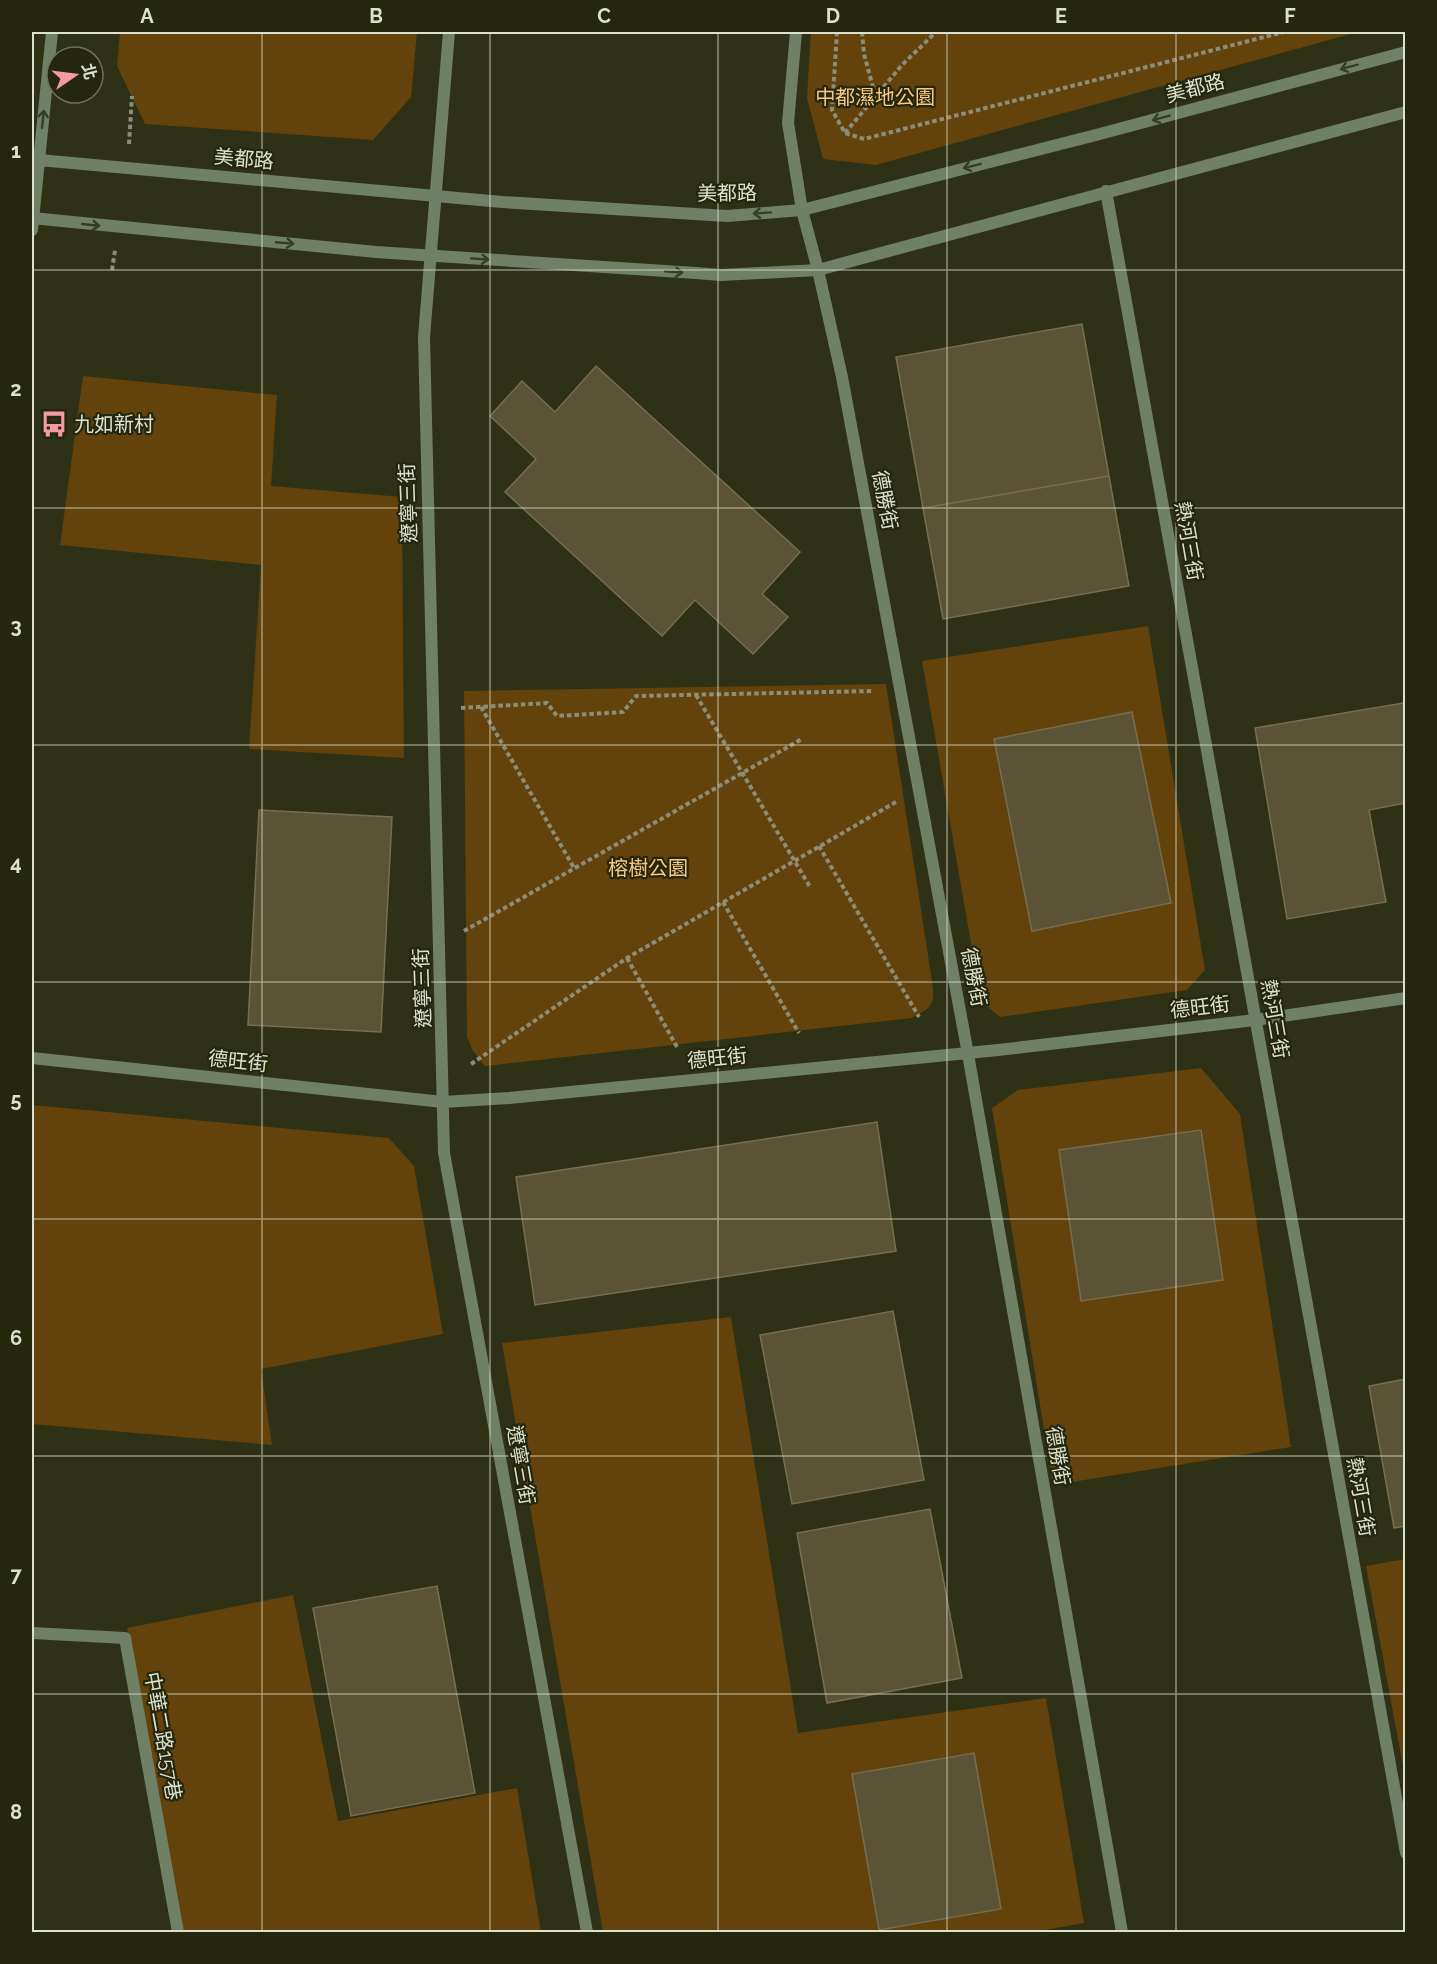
<svg xmlns="http://www.w3.org/2000/svg" width="1437" height="1964" viewBox="0 0 1437 1964" font-family="Raleway,'Noto Sans TC',sans-serif">
  <style>
    .green { fill: #63420b }
    .building { fill: #5b5335; stroke: #776e50; stroke-width: 1.5 }
    .lines { fill: none; stroke-linecap: round; stroke-linejoin: round }
    .path { stroke: #8b8e78; stroke-width: 4; stroke-dasharray: 4.5 3; stroke-linecap: butt }
    .service { stroke: #6f8065; stroke-width: 12 }
    .minor { stroke: #6f8065; stroke-width: 12 }
    .tertiary { stroke: #6f8065; stroke-width: 12 }
    .oneway { stroke: #373d22 }
    .grid { fill: none; stroke: #dde0cf; stroke-width: 1.5; stroke-opacity: 0.55 }
    .labels { text-anchor: middle; stroke-width: 4.5; stroke-linejoin: round; paint-order: stroke }
    .street-label { font-size: 20px; fill: #dde0cf; stroke: #24270b }
    .park-label { font-size: 20px; fill: #fac782; stroke: #24270b }
    .poi-label { font-size: 20px; fill: #dde0cf; stroke: #24270b; text-anchor: start }
    .neatline { fill: none; stroke: #dde0cf; stroke-width: 2 }
    .grid-label { font-size: 20px; text-anchor: middle; font-weight: bold; fill: #dde0cf }
  </style>
  <rect width="100%" height="100%" fill="#2e3115"/>
  <path class="green" d="M120,32h297l-6,65 -38,43 -228,-16 -28,-58z
    M811,32h547l-482,133 -53,-6 -16,-61z
    M83,376l194,19 -6,91 131,11 2,261 -155,-9 12,-184 -201,-20z
    M1148,626l57,344 -18,20 -187,27 -19,-16 -59,-340z
    M886,684l46,297c3,24 1,26 -20,37l-427,48 -12,-15 -6,-14 -3,-346z
    M1201,1068l39,46 51,333 -238,38 -61,-377 26,-18z
    M32,1105l357,33 25,28 29,168 -182,35 11,76 -240,-21z
    M731,1317l67,416 248,-35 38,225 -50,9h-431l-101,-589z
    M1405,1559h1l-1,218 -39,-211z
    M293,1595l45,226 179,-33 24,144h-358l-56,-304z"/>
  <path class="building" d="M1082,324l27,152 -186,32 -27,-151z
    M596,366l204,186 -38,42 26,23 -35,37 -58,-54 -33,36 -157,-144 31,-33 -46,-43 32,-35 33,31z
    M1109,476l20,110 -186,33 -20,-111z
    M1403,703l3,12v88l-37,7 17,92 -99,17 -32,-191z
    M1132,712l39,191 -139,28 -38,-192z
    M259,810l133,7 -11,215 -133,-7z
    M877,1122l19,129 -361,54 -19,-128z
    M1201,1130l22,150 -142,21 -22,-151z
    M893,1311l31,169 -132,24 -32,-169z
    M1406,1379v147l-12,2 -25,-142z
    M930,1509l32,169 -135,25 -30,-170z
    M437,1586l38,207 -124,23 -38,-208z
    M974,1753l27,156 -122,21 -27,-156z"/>
  <g class="lines">
    <path class="path" d="M837,32l-5,78 13,23 19,6 420,-107
      M862,32l2,22 11,41
      M93,80l9,1
      M845,133l57,-68 34,-33
      M129,144l3,-48
      M112,270l3,-20
      M696,695l114,192
      M481,707l93,161
      M461,708l86,-5 10,13 66,-4 13,-16 238,-5
      M819,846l100,171
      M723,902l76,131
      M464,931l338,-192
      M627,958l50,89
      M471,1064l156,-106 269,-156"/>
    <path class="service" d="M32,1633l93,5 53,294"/>
    <path class="minor" d="M449,32l-25,305 20,816 143,779
      M796,32l-8,91 14,87 16,60 24,107 126,677 154,878
      M1106,191l300,1662
      M32,1058l411,44 66,-4 489,-48 257,-30 151,-22"/>
    <path class="tertiary" d="M32,164l7,-4 463,42 225,14 75,-6 294,-75 310,-83
      M32,218l344,34 320,21 25,2 97,-5 588,-158
      M32,230l20,-198"/>
  </g>
  <defs><path id="oneway-shaft" d="M-6 0H5M1.5-3L5.5 0L1.5 3" fill="none" stroke-width="1.6" stroke-linecap="round" stroke-linejoin="round" transform="scale(1.5)"/></defs>
  <g class="oneway">
    <use href="#oneway-shaft" transform="translate(1349 67) rotate(165)"/>
    <use href="#oneway-shaft" transform="translate(1161 118) rotate(165)"/>
    <use href="#oneway-shaft" transform="translate(43 119) rotate(-84)"/>
    <use href="#oneway-shaft" transform="translate(972 166) rotate(166)"/>
    <use href="#oneway-shaft" transform="translate(762 213) rotate(176)"/>
    <use href="#oneway-shaft" transform="translate(91 225) rotate(6)"/>
    <use href="#oneway-shaft" transform="translate(285 243) rotate(5)"/>
    <use href="#oneway-shaft" transform="translate(480 259) rotate(4)"/>
    <use href="#oneway-shaft" transform="translate(674 272) rotate(4)"/>
  </g>
  <path class="grid" d="M262,32v1900M490,32v1900M718,32v1900M947,32v1900M1176,32v1900M32,270h1374M32,508h1374M32,745h1374M32,982h1374M32,1219h1374M32,1456h1374M32,1694h1374"/>
  <defs>
    <g id="bus-bare" transform="scale(2.07)"><path d="M-5-6H5V4H4V6H2V4H-2V6H-4V4H-5ZM-3.5-4V0h7V-4ZM-3.5 1.2v1.5H-2V1.2ZM2 1.2v1.5H3.5V1.2Z" fill="#f49aa1" stroke="#24270b" stroke-width="2.5" paint-order="stroke"/></g>
  </defs>
  <g fill-rule="evenodd">
    <use href="#bus-bare" x="54" y="424"/>
  </g>
  <g class="labels">
    <g class="street-label">
      <text transform="translate(1195 88) rotate(-15)" y="7">美都路</text>
      <text transform="translate(244 159) rotate(5)" y="7">美都路</text>
      <text transform="translate(727 193) rotate(-1)" y="7">美都路</text>
      <text transform="translate(885 500) rotate(79)" y="7">德勝街</text>
      <text transform="translate(408 503) rotate(-92)" y="7">遼寧三街</text>
      <text transform="translate(1189 541) rotate(80)" y="7">熱河三街</text>
      <text transform="translate(974 977) rotate(79)" y="7">德勝街</text>
      <text transform="translate(422 988) rotate(-92)" y="7">遼寧三街</text>
      <text transform="translate(1200 1007) rotate(-7)" y="7">德旺街</text>
      <text transform="translate(1275 1019) rotate(80)" y="7">熱河三街</text>
      <text transform="translate(717 1058) rotate(-6)" y="7">德旺街</text>
      <text transform="translate(238 1061) rotate(6)" y="7">德旺街</text>
      <text transform="translate(1058 1456) rotate(80)" y="7">德勝街</text>
      <text transform="translate(521 1465) rotate(80)" y="7">遼寧三街</text>
      <text transform="translate(1361 1497) rotate(80)" y="7">熱河三街</text>
      <text transform="translate(163 1736) rotate(80)" y="7">中華二路157巷</text>
    </g>
    <g class="park-label">
      <text x="875" y="104">中都濕地公園</text>
      <text x="648" y="875">榕樹公園</text>
    </g>
    <g class="poi-label">
      <text x="74" y="431">九如新村</text>
    </g>
  </g>
  <rect width="1437" height="1964" fill="none" stroke="#24270b" stroke-width="66"/>
  <g transform="translate(75 75) rotate(76)"><circle r="28" fill="#24270b" stroke="#6e7159" stroke-width="1.5"/>
  <path d="M0-4.5L10 22L0 15L-10 22Z" fill="#f49aa1"/>
  <text y="-9" font-size="16" font-weight="bold" text-anchor="middle" fill="#dde0cf">北</text>
  </g>
  <rect x="33" y="33" width="1371" height="1898" class="neatline"/>
  <g class="grid-label">
    <text x="147" y="23">A</text>
    <text x="376" y="23">B</text>
    <text x="604" y="23">C</text>
    <text x="833" y="23">D</text>
    <text x="1061" y="23">E</text>
    <text x="1290" y="23">F</text>
    <text x="16" y="158">1</text>
    <text x="16" y="396">2</text>
    <text x="16" y="633">3</text>
    <text x="16" y="870">4</text>
    <text x="16" y="1107">5</text>
    <text x="16" y="1345">6</text>
    <text x="16" y="1582">7</text>
    <text x="16" y="1819">8</text>
  </g>
</svg>
